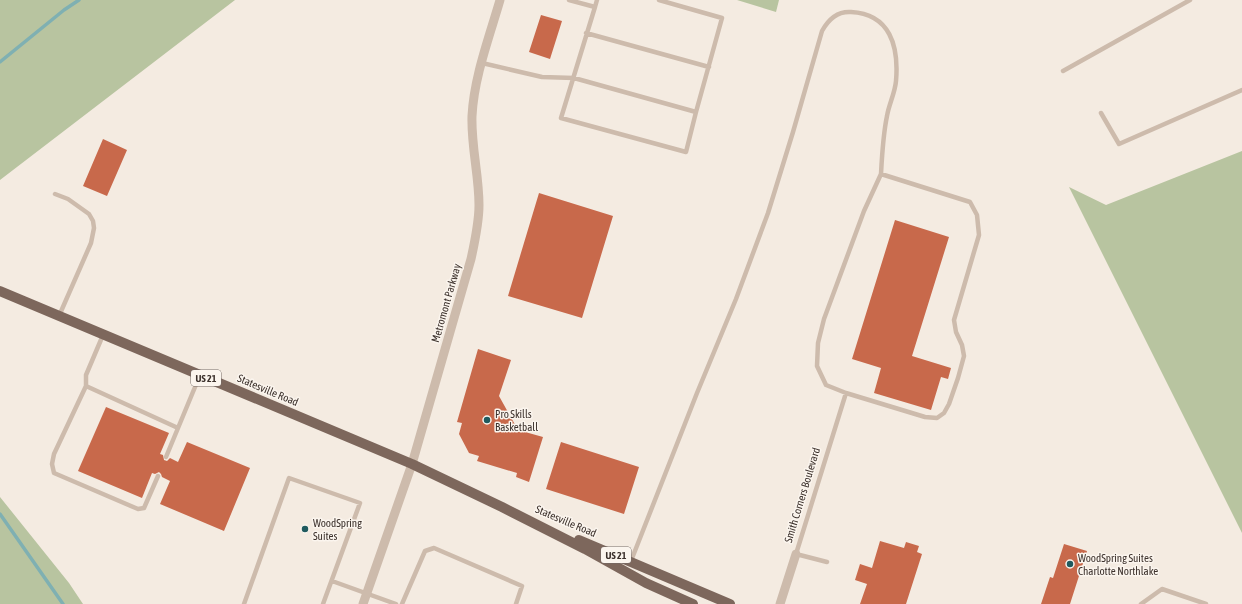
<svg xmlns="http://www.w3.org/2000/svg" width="1242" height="604" viewBox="0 0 1242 604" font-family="'Asap Condensed',sans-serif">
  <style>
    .green { fill: #b8c4a0 }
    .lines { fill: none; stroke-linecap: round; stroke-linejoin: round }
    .stream { stroke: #7fb0b2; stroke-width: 3.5 }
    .building { fill: #c8694b }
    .service { stroke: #cdbbac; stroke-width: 4.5 }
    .minor { stroke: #cdbbac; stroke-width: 9 }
    .primary { stroke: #7d675c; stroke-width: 10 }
    .poi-dot { fill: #1f5a5e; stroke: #fbf5ee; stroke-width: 1.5 }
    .labels { text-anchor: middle; stroke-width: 3; stroke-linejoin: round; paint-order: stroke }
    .shield { fill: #fbf5ee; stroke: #756b66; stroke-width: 1 }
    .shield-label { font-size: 10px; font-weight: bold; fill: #3b302b }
    .street-label { font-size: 11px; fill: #3b302b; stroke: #fbf5ee }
    .poi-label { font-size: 11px; fill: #3b302b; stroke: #fbf5ee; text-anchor: start }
  </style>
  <rect width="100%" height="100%" fill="#f4ebe1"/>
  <path class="green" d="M0,0h235l-235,180z
    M737,0h42l-3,12z
    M1242,151v382l-173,-346 37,18z
    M0,497l69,86 14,21h-83z"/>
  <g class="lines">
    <path class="stream" d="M0,62l64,-52 15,-10
      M0,514l63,90"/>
  </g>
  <path class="building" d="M541,15l21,6 -12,38 -21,-7z
    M103,139l24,11 -20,46 -24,-10z
    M539,193l74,23 -31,102 -74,-22z
    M895,220l54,17 -37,119 39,12 -3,11 -7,-2 -10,33 -57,-17 7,-25 -29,-9z
    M478,349l33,11 -12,36 19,34 25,7 -14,45 -13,-5 1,-4 -40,-12 2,-5 -10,-3 -10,-19 3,-11 -5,-1z
    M106,407l63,26 -9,21 3,1 1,5 3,1 3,-3 8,4 9,-20 63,26 -26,63 -64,-27 10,-23 -8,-4 -1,-3 -2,-2 -4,2 -3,-1 -10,25 -64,-27z
    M561,442l78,25 -15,47 -78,-25z
    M880,541l24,7 2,-6 13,4 -2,6 5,2 -16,50h-46l7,-20 -12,-4 5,-16 12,4z
    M1064,544l23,7 -17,53h-29l9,-27 3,1z"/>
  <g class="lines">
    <path class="service" d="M569,0l26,7 2,-7
      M595,7l-34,111 125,34 10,-40
      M586,33l123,34
      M482,63l60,14 32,1 122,34 26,-94 -63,-18
      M1063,71l127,-71
      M1101,113l18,31 123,-54
      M881,174l89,28 7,13 2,20 -25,85 2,12 6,13 2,11 -6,22 -9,26 -5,9 -7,5 -12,-1 -79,-24 -20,-8 -9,-19 1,-23 6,-24 40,-108z
      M55,194l13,5 21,15 4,7 1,7 -3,15 -32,73
      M103,335l-17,40v11l92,42
      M86,386l-32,68 -2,10 2,9 84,36 6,-1 14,-32
      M166,457l34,-82
      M631,561l66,-168 39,-94 32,-86 25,-81 29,-101c6,-11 15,-20 29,-19 39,2 48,34 45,69 -1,12 -7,23 -9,35 -4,19 -5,39 -6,58
      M827,562l-31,-8 50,-161
      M332,581l64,23
      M244,604l45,-126 71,25 -37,101
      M402,604l23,-53 9,-3 88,38 -6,18
      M1141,604l21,-15 44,15"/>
    <path class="minor" d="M363,604l49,-140 59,-205c4,-18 8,-36 8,-54 0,-30 -8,-59 -7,-89 2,-39 17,-78 28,-116
      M780,604l16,-50"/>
    <path class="primary" d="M0,291l412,173 90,43 83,42 61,34 47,21
      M579,540l151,64"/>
  </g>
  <g class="poi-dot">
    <circle cx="487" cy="420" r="4"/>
    <circle cx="305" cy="529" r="4"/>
    <circle cx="1070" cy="564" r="4"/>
  </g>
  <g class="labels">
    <g class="shield">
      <rect x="191" y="370" width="30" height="16" rx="3"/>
      <rect x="601" y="547" width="30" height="16" rx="3"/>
    </g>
    <g class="shield-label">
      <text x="206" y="382">US 21</text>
      <text x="616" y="559">US 21</text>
    </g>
    <g class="street-label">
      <text transform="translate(446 303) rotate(-74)" y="4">Metromont Parkway</text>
      <text transform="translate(268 390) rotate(23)" y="4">Statesville Road</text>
      <text transform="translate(802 495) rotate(-73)" y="4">Smith Corners Boulevard</text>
      <text transform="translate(566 521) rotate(23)" y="4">Statesville Road</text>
    </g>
    <g class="poi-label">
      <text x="495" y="418">Pro Skills<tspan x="495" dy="13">Basketball</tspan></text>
      <text x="313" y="527">WoodSpring<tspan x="313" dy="13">Suites</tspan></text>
      <text x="1078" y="562">WoodSpring Suites<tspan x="1078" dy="13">Charlotte Northlake</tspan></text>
    </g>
  </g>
</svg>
